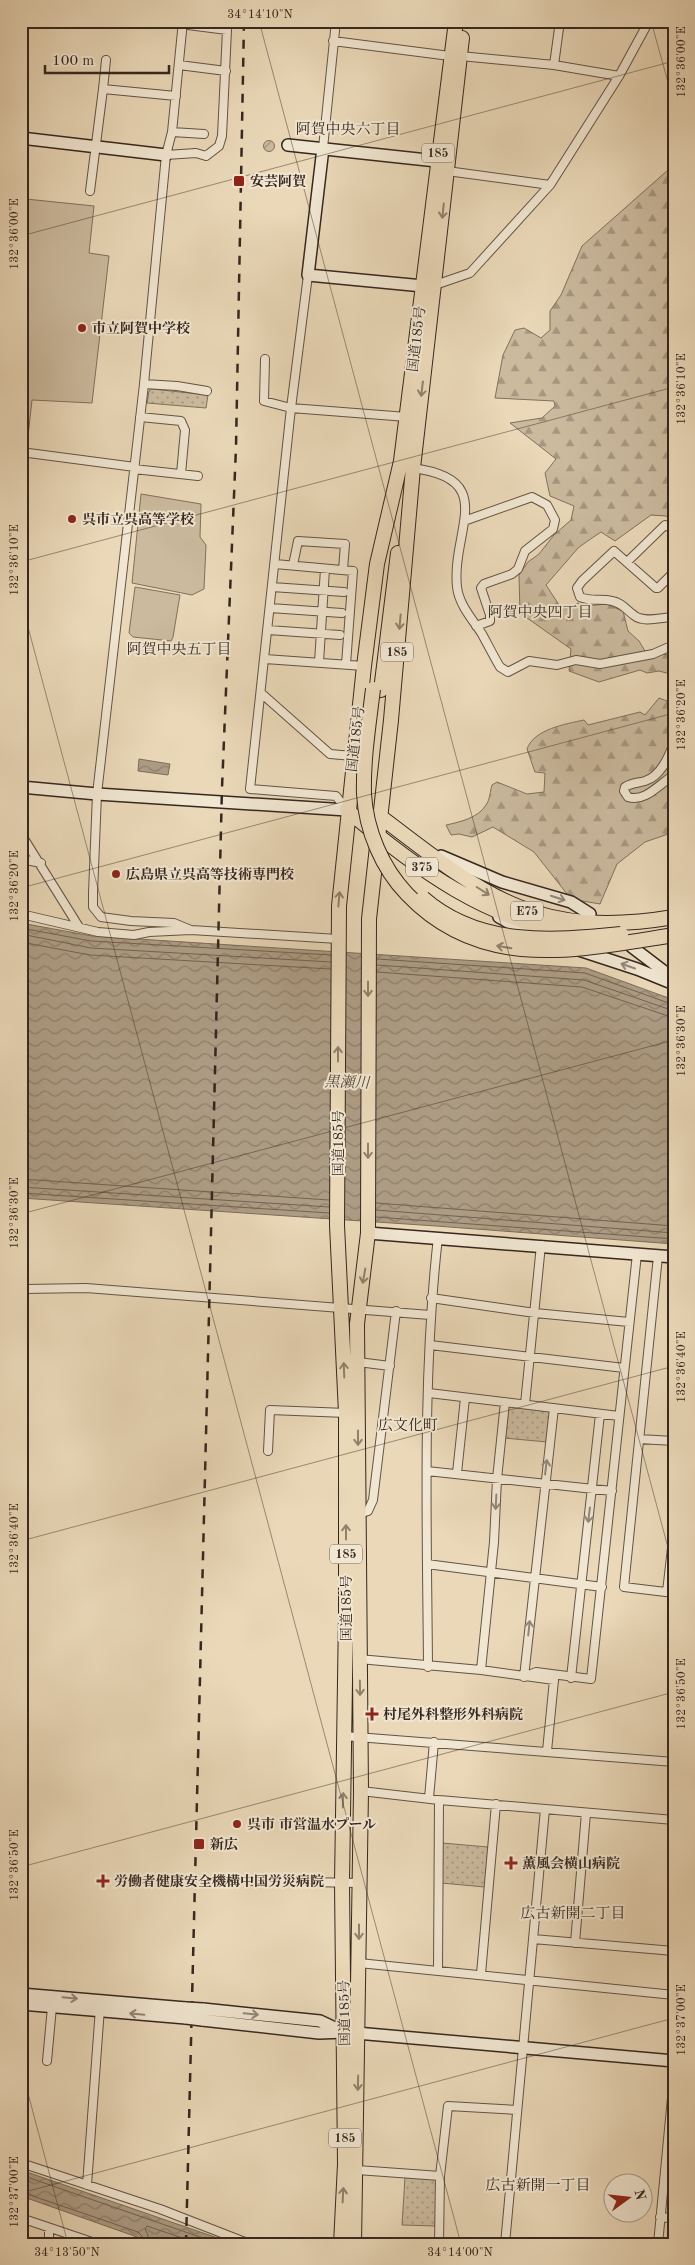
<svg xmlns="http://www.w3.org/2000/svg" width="695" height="2265" viewBox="0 0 695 2265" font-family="'Old Standard TT','Noto Serif JP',serif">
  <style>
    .grass { fill: #cbba9e; stroke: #80705e }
    .forest { fill: url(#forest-firs); stroke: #80705e }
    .park { fill: url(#park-dots); stroke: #80705e }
    .garden { fill: url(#garden-furrows); stroke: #80705e }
    .water { fill: url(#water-waves); stroke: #7d6d5c }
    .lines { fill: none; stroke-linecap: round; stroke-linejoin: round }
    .shore { stroke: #726252; stroke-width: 1 }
    .street-casing { stroke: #635345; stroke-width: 10 }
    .secondary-casing { stroke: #36271f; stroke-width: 14 }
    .highway-casing { stroke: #36271f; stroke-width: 16 }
    .street { stroke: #f1e6d1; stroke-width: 8 }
    .secondary { stroke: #f1e6d1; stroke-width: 11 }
    .highway { stroke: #ead8b8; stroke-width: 14 }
    .rail { stroke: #36271f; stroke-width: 2.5; stroke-dasharray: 9 9; stroke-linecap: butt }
    .secondary-bridge-casing { stroke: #36271f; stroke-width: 14; stroke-linecap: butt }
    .highway-bridge-casing { stroke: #36271f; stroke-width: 16; stroke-linecap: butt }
    .secondary-bridge { stroke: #f1e6d1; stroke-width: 11 }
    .highway-bridge { stroke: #ead8b8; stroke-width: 14 }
    .oneway { stroke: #90806c }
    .oneway2 { stroke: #948678 }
    .ticks { fill: none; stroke: #36271f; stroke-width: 1; stroke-opacity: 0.45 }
    .poi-dot { fill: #8f2418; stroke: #f1e6d1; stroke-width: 2 }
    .labels { text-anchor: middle; stroke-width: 4; stroke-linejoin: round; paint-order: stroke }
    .shield { fill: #f1e6d1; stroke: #6e6054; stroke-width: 1 }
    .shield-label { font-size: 12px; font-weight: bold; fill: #36271f }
    .poi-label { font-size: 14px; font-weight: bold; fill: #36271f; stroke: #f1e6d1; text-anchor: start }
    .street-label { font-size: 14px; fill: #36271f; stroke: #f1e6d1 }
    .neighbourhood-label { font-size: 15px; fill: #36271f; stroke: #f1e6d1 }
    .water-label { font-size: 15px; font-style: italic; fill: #5a4a3d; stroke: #f1e6d1 }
    .neatline { fill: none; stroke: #36271f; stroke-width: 2 }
    .ticks-label { font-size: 12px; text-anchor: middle; fill: #36271f }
  </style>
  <defs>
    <pattern id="forest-firs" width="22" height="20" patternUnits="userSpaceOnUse" patternTransform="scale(1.25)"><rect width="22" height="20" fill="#cbba9e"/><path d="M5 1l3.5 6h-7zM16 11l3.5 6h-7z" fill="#a69780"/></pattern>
    <pattern id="park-dots" width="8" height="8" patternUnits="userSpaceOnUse" patternTransform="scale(1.25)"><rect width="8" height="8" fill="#cbba9e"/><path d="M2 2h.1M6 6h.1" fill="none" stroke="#a69780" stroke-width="1.8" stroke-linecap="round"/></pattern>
    <pattern id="garden-furrows" width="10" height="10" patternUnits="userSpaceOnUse" patternTransform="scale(1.25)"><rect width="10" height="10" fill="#cbba9e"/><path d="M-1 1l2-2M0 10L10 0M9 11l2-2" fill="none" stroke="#a69780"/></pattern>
    <pattern id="water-waves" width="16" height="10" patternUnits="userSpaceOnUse" patternTransform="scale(1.25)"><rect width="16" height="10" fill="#ad9c84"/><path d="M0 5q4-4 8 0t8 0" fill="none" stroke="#8e7f6b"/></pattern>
  </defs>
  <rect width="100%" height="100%" fill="#ead8b8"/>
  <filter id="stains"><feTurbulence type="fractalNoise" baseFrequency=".004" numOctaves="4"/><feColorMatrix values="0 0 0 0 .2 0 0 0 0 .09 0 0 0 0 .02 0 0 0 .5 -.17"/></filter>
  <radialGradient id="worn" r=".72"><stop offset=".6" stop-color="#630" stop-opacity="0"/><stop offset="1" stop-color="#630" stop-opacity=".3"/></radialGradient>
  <path class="grass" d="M26,199l68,7 -5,47 20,3 -17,147 -60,-3 -5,46h-6v-209z
    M141,494l60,10 -1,33 6,8 -2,44 -12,6 -60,-12z
    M135,587l45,8 -7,42 -2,4 -38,-4 -4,-4z"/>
  <path class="forest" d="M668,170h6v354l-8,-8 -15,-1 -36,26 -14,-9 -22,15 -33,38 13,20 7,4 12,-6 9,3 19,-2 17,7 5,20 11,10 6,10 29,5v19l-15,-4 -12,2 -7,-3 -41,12 -30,-11 2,-22 -51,-36 -1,-38 9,-13 11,-8 15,-19 17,-15 3,-14 -24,-10 -5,-23 11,-14 -46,-36 32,-5 13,-12 -1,-5 -59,-3 8,-43 12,-25 9,-2 17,10 9,-8v-19l11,-16 21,-49z
    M659,698l8,3c4,29 1,56 3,84l4,-1v48l-29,10 -28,22 -17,40 -29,-5 -37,-47 -41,-25 -21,10 -13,-3 -8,1 -5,-10c14,-3 32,-7 40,-20 4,-5 4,-14 6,-20l5,-3 30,12 17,-2 1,-19 -10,-1 -8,-23c7,-20 39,-25 57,-29l4,5 52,-13 5,3z"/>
  <path class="park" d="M152,389l56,6 -2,13 -59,-5 2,-12z
    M510,1406l38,4 2,3 -3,29 -43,-4 3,-30z
    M442,1843l46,4 -3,40 -44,-4z
    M405,2177l32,2 -2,47 -33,-1z"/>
  <path class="garden" d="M263.5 146a5.5 5.5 0 1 1 11 0a5.5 5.5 0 1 1-11 0Z"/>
  <path class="water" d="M21,467l7,1 -2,18 -5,-1z
    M139,759l31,5 -2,11 -30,-4z
    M21,923l71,13 494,32 88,32v244l-238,-18 -415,-28z
    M21,2170l211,73v1h-95v-7l-116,-41z"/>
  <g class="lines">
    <path class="shore" d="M21,928l70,13 240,14
      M21,934l70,14 240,14
      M21,942l69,13 240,14
      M377,959l208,14 89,32
      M377,965l207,15 90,31
      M377,972l205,15 92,31
      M21,1179l308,21
      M21,1187l308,20
      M21,1193l308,20
      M376,1203l298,23
      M376,1210l298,23
      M376,1217l298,22
      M21,2175l199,69
      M21,2192l117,40 4,4v8
      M148,2244v-9l-3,-6 2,-3 53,18"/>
    <g class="street-casing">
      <path id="street" d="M157,21l70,9 -5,106 -3,10 -13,10 -10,-3 -30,2
        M183,21l-11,111 -6,23 -22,229 -47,410 -4,99v14l8,10 30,4 43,2 17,7
        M333,41l117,15
        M460,56l94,9 65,11
        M179,65l47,6
        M554,65l6,-44
        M103,89l3,-29
        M172,132l32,2
        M323,148l13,-127
        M447,171l103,14
        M90,191l13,-102 73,7
        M308,275l-17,133 -41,381 86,7 11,14
        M432,286l38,-13 80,-88 69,-109 30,-55
        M265,359l-1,42 27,7 116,9
        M144,384l33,2 30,5
        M140,417l41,4 4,9 -4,44
        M21,452l114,15
        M411,468c89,10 40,62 46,119 2,18 16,33 25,47 6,11 12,23 18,33l8,5 21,-11 28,4 19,-5 24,4 53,-10 16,-7 5,3
        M134,469l64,7
        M464,521l68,-24 15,8 8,15 -2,9 -28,22 -7,18 -6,5 -28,10 -3,4 9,27v6l-14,5
        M627,562l38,-37 9,5
        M275,564l78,7 -7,93
        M293,565l5,-24 47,3 -2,26
        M674,572l-16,16h-2l-42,-37 -32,30 -5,7 3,9c11,5 21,1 32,4 11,2 14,9 23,15 9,7 28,1 39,1
        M272,587l72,5
        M270,608l72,5
        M268,630l72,5
        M265,659l99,7
        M319,662l6,-93
        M261,693l69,61 23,2
        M674,742c-5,15 -13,34 -29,39 -7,2 -14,2 -20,6l-1,4 4,6c17,6 32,-14 46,-22
        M21,834l58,93
        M21,859l20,4
        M21,914l77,18 36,3 15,-3 42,-2 147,9
        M658,1256l-34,331 50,6
        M21,1292l4,-3 61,-1 344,27
        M431,1298l104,15 94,9
        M430,1345l194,23
        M358,1362l32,4
        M429,1393l190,23
        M525,1404l16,-159
        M639,1439l35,2
        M268,1451l2,-41 76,3
        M427,1471l185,20
        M457,1473l8,-75
        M359,1514l9,-3 5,-11 23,-189
        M427,1564l175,23
        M667,1592l7,-62
        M359,1659l122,11 73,10 -7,71
        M428,1667c-1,-143 -6,-288 10,-430
        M481,1670l13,-128 3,-63 8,-77
        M524,1677l12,-5 55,7 46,-425
        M524,1677l30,-269
        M571,1678l29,-264
        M344,1736l330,26
        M361,1791l78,9 235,20
        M429,1798l5,-56
        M253,1881l106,2
        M533,1939l141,12
        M575,1943l11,-130
        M359,1963l315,32
        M438,1971l1,-171
        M481,1974l15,-170
        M47,2061l5,-54
        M21,2163l139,46 90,35
        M357,2170l83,6
        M87,2185l13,-177
        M660,2217l14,1
        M21,2218l77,26
        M49,2244v-16
        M439,2244l1,-68 8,-70 69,4
        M505,2244l40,-435
        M658,2244l16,-167"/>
    </g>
    <g class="secondary-casing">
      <path id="secondary" d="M21,31l1,-10
        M21,138l145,17
        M288,145l158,17
        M323,148l-15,127 115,11
        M21,787l76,7 250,16
        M441,856l61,26 69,20 19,12
        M499,917l36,20
        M632,947l42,32
        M579,950l58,19 37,15
        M368,1233l306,24
        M21,1994l165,14
        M21,2004l165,14
        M203,2009l117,12 21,10
        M202,2020l117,13 26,-1 329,29"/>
    </g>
    <g class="highway-casing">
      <path id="highway" d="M381,690l17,-137
        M347,810c67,57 144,114 234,124
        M375,816l6,1c103,79 156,123 293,100
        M341,2244l4,-80 -3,-281 4,-269v-201l-9,-188 2,-319 25,-240 13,-102 24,-103 55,-440
        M354,2244l7,-453 -4,-467 11,-91 1,-314 22,-199 22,-252 49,-430"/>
    </g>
    <use href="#street" class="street"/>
    <use href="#secondary" class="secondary"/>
    <use href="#highway" class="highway"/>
    <path class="rail" d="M186,2244l36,-1456 14,-341 8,-426"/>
    <g class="secondary-bridge-casing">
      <path id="secondary-bridge" d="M186,2008l17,1
        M186,2018l16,2"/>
    </g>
    <g class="highway-bridge-casing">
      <path id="highway-bridge" d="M373,689c-4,34 -10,70 -9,105 2,36 18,74 43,100 75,79 170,56 267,41
        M423,898c56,49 129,43 198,36"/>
    </g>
    <use href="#secondary-bridge" class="secondary-bridge"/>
    <use href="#highway-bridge" class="highway-bridge"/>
  </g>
  <defs><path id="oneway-shaft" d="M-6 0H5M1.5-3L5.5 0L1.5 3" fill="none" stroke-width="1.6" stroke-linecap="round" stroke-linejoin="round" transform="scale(1.25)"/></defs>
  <g class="oneway">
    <use href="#oneway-shaft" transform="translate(443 211) rotate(96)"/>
    <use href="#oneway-shaft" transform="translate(422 389) rotate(97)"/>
    <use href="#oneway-shaft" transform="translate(400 622) rotate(95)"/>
    <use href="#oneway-shaft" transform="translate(483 891) rotate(32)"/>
    <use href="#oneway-shaft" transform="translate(339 899) rotate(-85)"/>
    <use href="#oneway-shaft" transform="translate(504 947) rotate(-171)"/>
    <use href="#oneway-shaft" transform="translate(368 989) rotate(90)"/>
    <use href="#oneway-shaft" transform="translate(338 1054) rotate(-90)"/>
    <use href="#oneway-shaft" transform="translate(368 1151) rotate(90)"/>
    <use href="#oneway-shaft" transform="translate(364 1276) rotate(100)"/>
    <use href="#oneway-shaft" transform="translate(344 1370) rotate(-92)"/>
    <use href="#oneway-shaft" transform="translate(358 1438) rotate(90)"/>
    <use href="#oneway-shaft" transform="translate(346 1532) rotate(-90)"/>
    <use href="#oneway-shaft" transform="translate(360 1688) rotate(89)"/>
    <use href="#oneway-shaft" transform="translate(343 1800) rotate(-89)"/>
    <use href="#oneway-shaft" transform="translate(359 1932) rotate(90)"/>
    <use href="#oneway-shaft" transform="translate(358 2083) rotate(91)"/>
    <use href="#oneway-shaft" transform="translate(343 2195) rotate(-87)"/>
  </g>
  <g class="oneway2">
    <use href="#oneway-shaft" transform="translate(558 898) rotate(18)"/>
    <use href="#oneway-shaft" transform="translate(628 966) rotate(-161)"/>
    <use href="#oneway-shaft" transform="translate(546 1467) rotate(-83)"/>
    <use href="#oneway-shaft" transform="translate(496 1502) rotate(93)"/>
    <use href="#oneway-shaft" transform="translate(589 1515) rotate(97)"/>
    <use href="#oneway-shaft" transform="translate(529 1628) rotate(-84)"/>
    <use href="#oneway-shaft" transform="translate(70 1998) rotate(5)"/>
    <use href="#oneway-shaft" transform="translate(137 2014) rotate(-175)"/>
    <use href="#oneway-shaft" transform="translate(251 2014) rotate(6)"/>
  </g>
  <path class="ticks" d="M259,21l415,1549M651,21l23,83M21,236l653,-175M21,562l653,-175M21,601l440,1643M21,888l653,-175M21,1214l653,-174M21,1541l653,-175M21,1867l653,-175M21,2067l47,177M21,2193l653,-175"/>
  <g class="poi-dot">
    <rect x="233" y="175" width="12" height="12" rx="2.5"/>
    <circle cx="82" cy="328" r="5"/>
    <circle cx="72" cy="519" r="5"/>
    <circle cx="116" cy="874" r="5"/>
    <path d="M369.5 1706.5h5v5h5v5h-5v5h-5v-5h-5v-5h5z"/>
    <circle cx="237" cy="1824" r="5"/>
    <rect x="193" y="1838" width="12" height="12" rx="2.5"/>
    <path d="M508.5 1855.5h5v5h5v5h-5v5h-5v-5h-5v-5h5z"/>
    <path d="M100.5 1873.5h5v5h5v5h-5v5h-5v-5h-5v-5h5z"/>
  </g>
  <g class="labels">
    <g class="shield">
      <rect x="422" y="143.5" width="32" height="19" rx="4"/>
      <rect x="381" y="642.5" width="32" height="19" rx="4"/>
      <rect x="406" y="857.5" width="32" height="19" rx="4"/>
      <rect x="511" y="901.5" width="32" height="19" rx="4"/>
      <rect x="330" y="1544.5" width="32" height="19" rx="4"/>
      <rect x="329" y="2128.5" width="32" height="19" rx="4"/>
    </g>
    <g class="shield-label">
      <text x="438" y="157">185</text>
      <text x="397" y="656">185</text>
      <text x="422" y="871">375</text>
      <text x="527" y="915">E75</text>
      <text x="346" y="1558">185</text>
      <text x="345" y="2142">185</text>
    </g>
    <g class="poi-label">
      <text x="250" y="186">安芸阿賀</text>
      <text x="92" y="333">市立阿賀中学校</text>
      <text x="82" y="524">呉市立呉高等学校</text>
      <text x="126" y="879">広島県立呉高等技術専門校</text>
      <text x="383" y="1719">村尾外科整形外科病院</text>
      <text x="247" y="1829">呉市 市営温水プール</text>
      <text x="210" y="1849">新広</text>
      <text x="522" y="1868">薫風会横山病院</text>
      <text x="114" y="1886">労働者健康安全機構中国労災病院</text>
    </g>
    <g class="street-label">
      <text transform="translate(416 339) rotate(-83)" y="5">国道185号</text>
      <text transform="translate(355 739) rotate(-83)" y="5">国道185号</text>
      <text transform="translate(338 1143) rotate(-90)" y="5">国道185号</text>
      <text transform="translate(346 1608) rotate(-90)" y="5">国道185号</text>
      <text transform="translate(344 2013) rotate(-91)" y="5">国道185号</text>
    </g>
    <g class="neighbourhood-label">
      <text x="348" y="134">阿賀中央六丁目</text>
      <text x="540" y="617">阿賀中央四丁目</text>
      <text x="179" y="654">阿賀中央五丁目</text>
      <text x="408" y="1430">広文化町</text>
      <text x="573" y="1918">広古新開二丁目</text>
      <text x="538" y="2190">広古新開一丁目</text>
    </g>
    <g class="water-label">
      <text transform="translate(347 1082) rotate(2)" y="5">黒瀬川</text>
    </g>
  </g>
  <rect width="695" height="2265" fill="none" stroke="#ead8b8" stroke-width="55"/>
  <g transform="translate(628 2198) rotate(75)"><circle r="24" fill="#f1e6d1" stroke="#a69a8a"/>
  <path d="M0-4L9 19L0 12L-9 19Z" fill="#8f2418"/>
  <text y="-8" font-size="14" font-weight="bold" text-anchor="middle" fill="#36271f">N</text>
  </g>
  <path d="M45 65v8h124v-8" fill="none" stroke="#36271f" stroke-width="2.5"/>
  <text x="52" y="65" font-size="15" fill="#36271f" stroke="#f1e6d1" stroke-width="4" paint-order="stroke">100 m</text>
  <rect x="28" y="28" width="640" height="2210" class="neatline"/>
  <g class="ticks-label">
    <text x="260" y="18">34°14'10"N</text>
    <text transform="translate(681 62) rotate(-90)" y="4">132°36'00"E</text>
    <text transform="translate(14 234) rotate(-90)" y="4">132°36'00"E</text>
    <text transform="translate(681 389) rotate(-90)" y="4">132°36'10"E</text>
    <text transform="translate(14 560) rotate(-90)" y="4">132°36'10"E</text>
    <text transform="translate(681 715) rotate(-90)" y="4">132°36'20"E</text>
    <text transform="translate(14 886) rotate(-90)" y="4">132°36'20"E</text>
    <text transform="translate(681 1041) rotate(-90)" y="4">132°36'30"E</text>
    <text transform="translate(14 1213) rotate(-90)" y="4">132°36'30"E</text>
    <text transform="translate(681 1367) rotate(-90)" y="4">132°36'40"E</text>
    <text transform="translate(14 1539) rotate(-90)" y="4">132°36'40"E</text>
    <text transform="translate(681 1694) rotate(-90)" y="4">132°36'50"E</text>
    <text transform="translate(14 1865) rotate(-90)" y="4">132°36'50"E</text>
    <text transform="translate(681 2020) rotate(-90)" y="4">132°37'00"E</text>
    <text transform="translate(14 2192) rotate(-90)" y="4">132°37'00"E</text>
    <text x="67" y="2256">34°13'50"N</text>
    <text x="460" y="2256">34°14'00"N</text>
  </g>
  <rect width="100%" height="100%" filter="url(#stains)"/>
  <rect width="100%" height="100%" fill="url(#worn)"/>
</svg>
